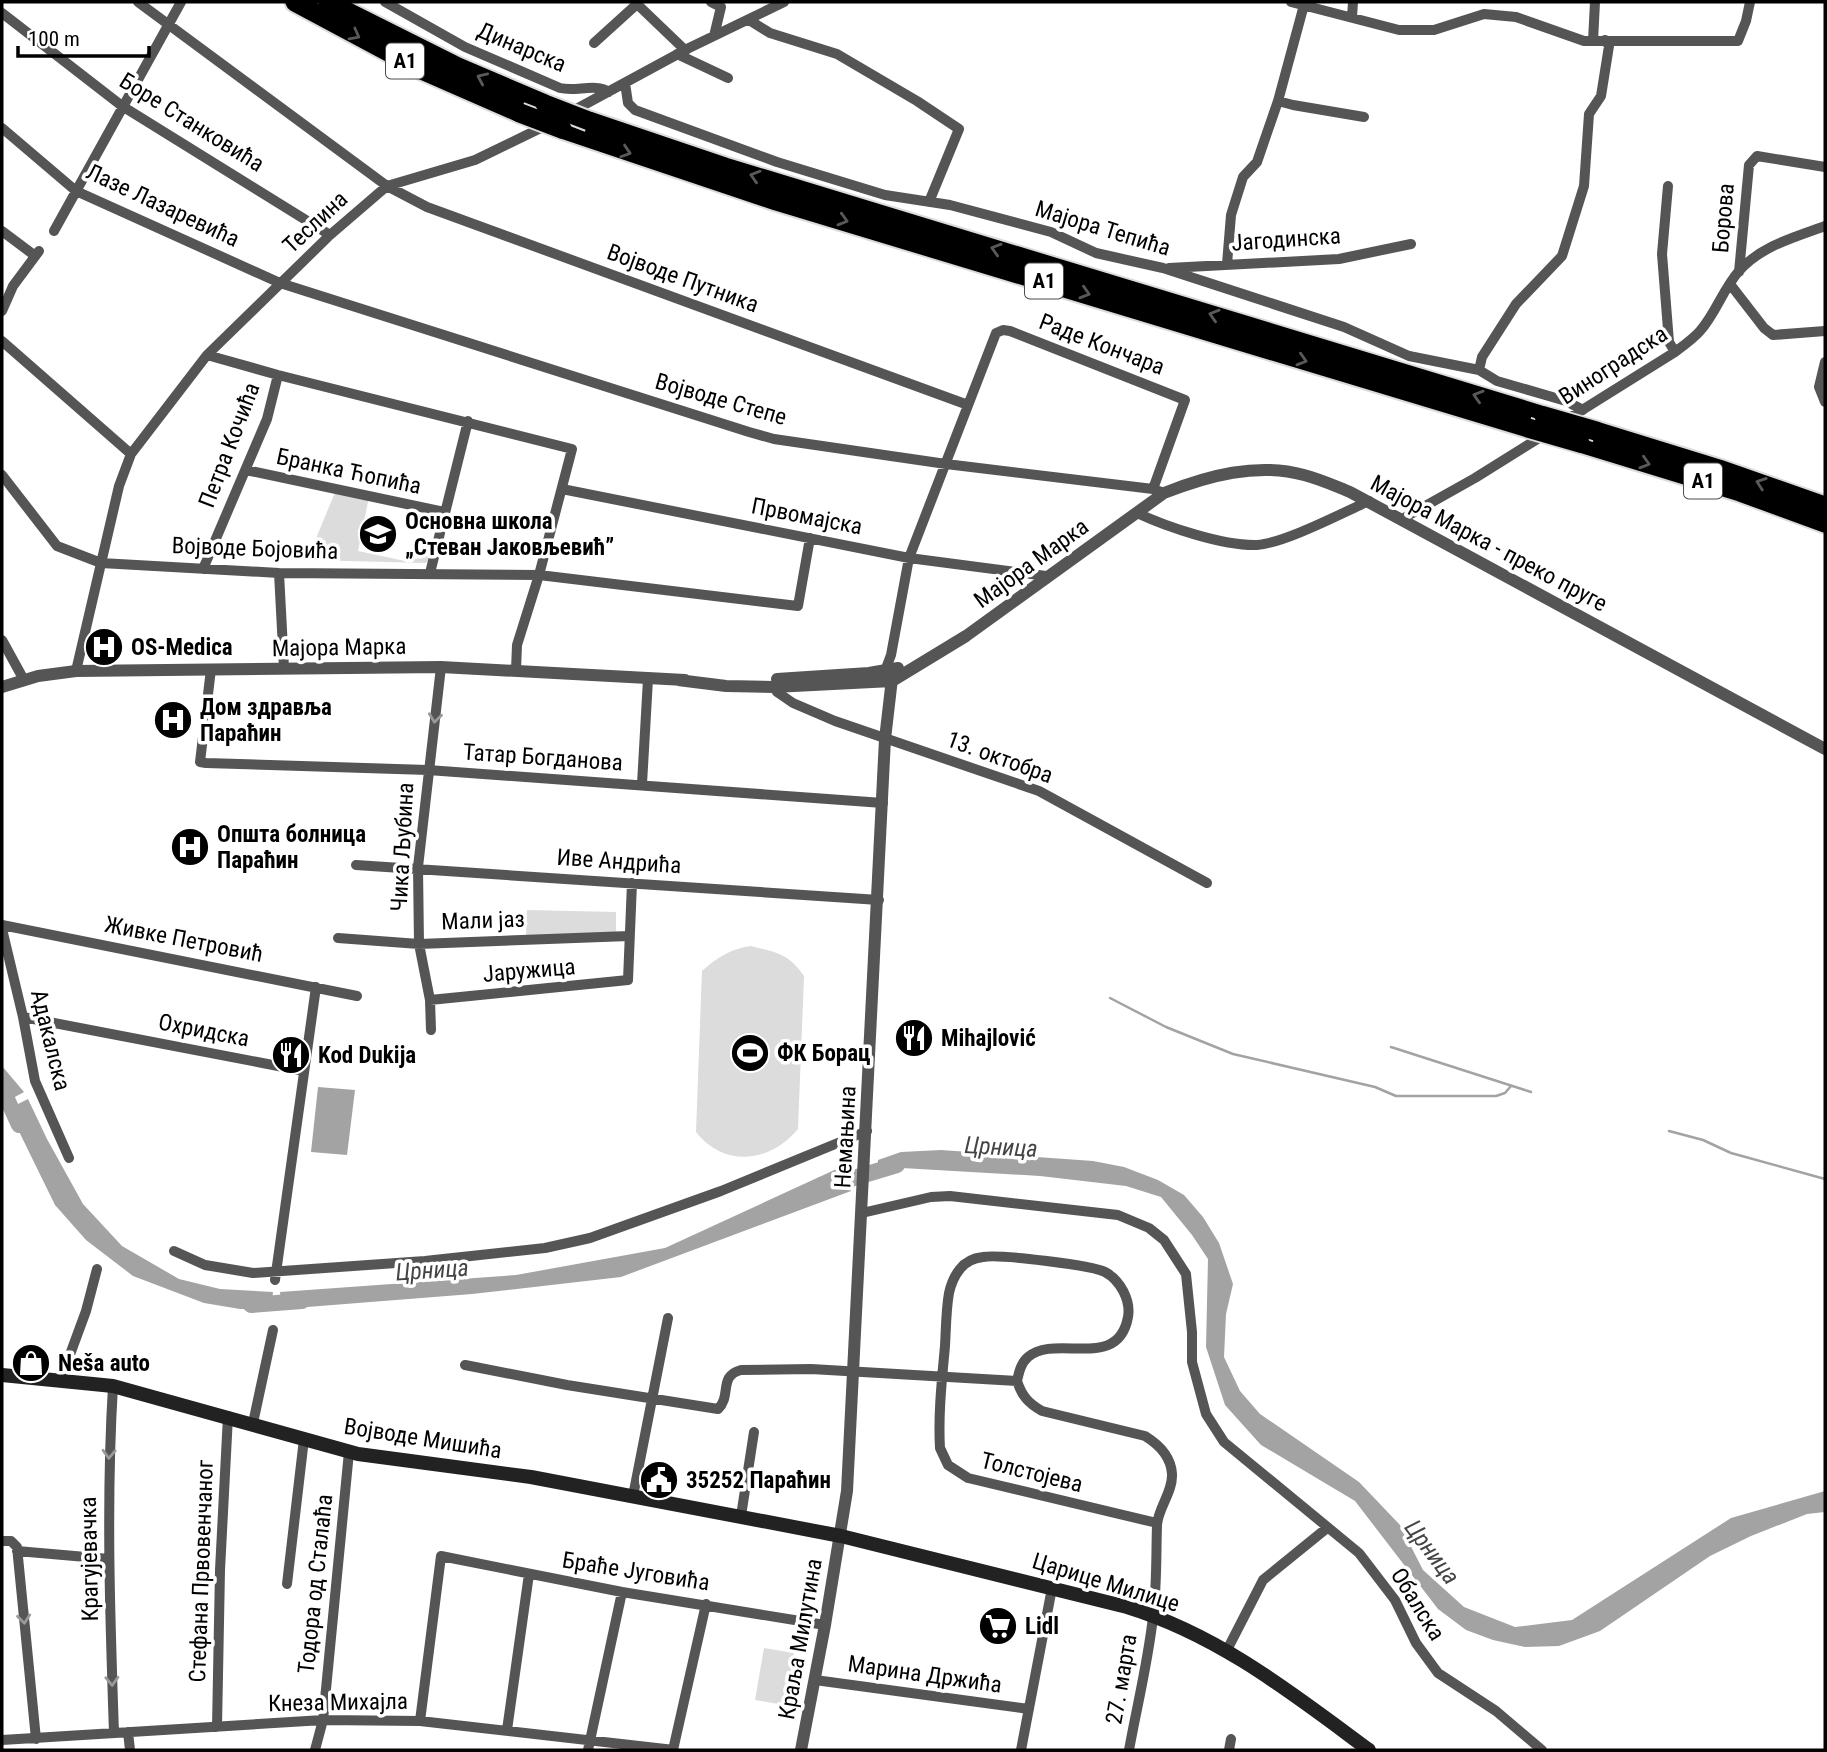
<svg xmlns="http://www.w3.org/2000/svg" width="1827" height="1752" viewBox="0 0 1827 1752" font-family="'Roboto Condensed',sans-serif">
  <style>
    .green { fill: #dcdcdc }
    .water { fill: #a3a3a3 }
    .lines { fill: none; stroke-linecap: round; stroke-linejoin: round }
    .stream { stroke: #a3a3a3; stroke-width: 2.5 }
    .river { stroke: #a3a3a3; stroke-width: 16 }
    .motorway-casing { stroke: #dbdbdb; stroke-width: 23 }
    .minor { stroke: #555; stroke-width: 10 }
    .tertiary { stroke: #555; stroke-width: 12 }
    .secondary { stroke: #222; stroke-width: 14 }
    .motorway { stroke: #000; stroke-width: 19 }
    .motorway-bridge-casing { stroke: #dbdbdb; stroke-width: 23; stroke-linecap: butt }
    .motorway-bridge { stroke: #000; stroke-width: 19 }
    .oneway { stroke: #595959 }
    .oneway2 { stroke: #999 }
    .labels { text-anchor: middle; stroke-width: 7; stroke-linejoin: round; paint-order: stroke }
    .shield { fill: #fff; stroke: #4c4c4c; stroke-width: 2 }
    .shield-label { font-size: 21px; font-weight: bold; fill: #000 }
    .street-label { font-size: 23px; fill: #000; stroke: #fff }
    .poi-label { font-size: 23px; font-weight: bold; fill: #000; stroke: #fff; text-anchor: start }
    .water-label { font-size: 24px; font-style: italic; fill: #444; stroke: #fff }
  </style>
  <rect width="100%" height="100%" fill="#fff"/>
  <path class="green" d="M336,490l33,7 -11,54 47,10 2,-4 10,2 1,-5 5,1 1,-5 9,2 -1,5 -6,6 -119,-3z
    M527,910l89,2v21l-90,3z
    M751,946c26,7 37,7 53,30l-6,153c-28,34 -74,39 -102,3l6,-161c16,-14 28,-22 49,-25z
    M764,1648l30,5 -9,52 -30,-5z"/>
  <path class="water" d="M2,1066l22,26 -20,11 -2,-3z
    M318,1087l37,3 -8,65 -36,-3z
    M28,1099l19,40 36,65 39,42 57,33 41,10 53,3 -2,18 -31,-1 -36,-6 -71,-27 -47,-36 -31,-35 -47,-96z
    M941,1150l152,11 31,6 34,13 26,15 19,22 16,26 14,41 -7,30 -2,43 16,34 20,23 99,68 41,43 23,45 41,37 51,20 57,-7 159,-102 94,-27v21l-18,2 -56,22 -41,20 -110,75 -41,15 -34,1 -32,-7 -27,-10 -28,-21 -83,-108 -94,-56 -36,-40 -19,-58 2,-88 -16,-24 -31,-38 -35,-11 -86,-10 -138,-8 -25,7 1,-15 23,-8z
    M854,1161l-3,30 -230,86 -149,17 -190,15 -2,-17 236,-17 149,-27z"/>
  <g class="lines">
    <path class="stream" d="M1110,998l56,29 67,27 142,33 21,9h100l9,-3 6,-7
      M1391,1047l140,45
      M1669,1131l34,9 28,13 94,26"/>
    <path class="river" d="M2,1088l17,37
      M834,1184l63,-19
      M251,1305l51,-4"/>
    <g class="motorway-casing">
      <path id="motorway" d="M295,2l129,69 96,42
        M328,2l130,65 87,37
        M589,121l136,46 819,249
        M562,129l214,72 752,227
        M1596,431l123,38 106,37
        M1580,443l160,49 85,31"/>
    </g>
    <path class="minor" d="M138,2l249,184 40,21 541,198
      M385,2l80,45 95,41c16,4 36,-5 49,4
      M711,2l10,5 -7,29
      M1291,2l108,28h35l50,-16 32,3 68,24h154l8,-20 4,-19
      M2,13l120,93 208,129
      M1352,17l1,-15
      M749,20l21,13 67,21 80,47 42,28 -30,73
      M1593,41l2,-39
      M594,43l43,-39 48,46
      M677,54l51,24
      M625,83l3,20 7,7 142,52 108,33 65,10 101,27 45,21 67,15 181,59 65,29 70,14 18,11 69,20 17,9
      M1278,101l15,4 71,12
      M569,113l120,-65 95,-46
      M2,128l74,63 204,92 469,149 25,7 172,25 207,25 11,4
      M1668,186l-6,68 7,88 6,10
      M2,231l32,24
      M54,231l127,-229
      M1227,264l4,-49 12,-38 14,-15 21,-61 26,-96
      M1169,268l170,-9 72,-15
      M1739,272l10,-107 8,-9 68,11
      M1730,284l34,44 9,7 52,-4
      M2,311l11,-25 26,-35
      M2,341l129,113
      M207,355l71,20 294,74 -33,126 -22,70 -1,25
      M1825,362l-6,25 6,15
      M1479,370l3,-13 34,-53 46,-48 22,-70 5,-72 12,-18 8,-50 -4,-6
      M1563,422l112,-70c8,-6 18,-13 25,-21 16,-18 23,-42 39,-60 22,-25 56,-34 86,-45
      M246,470l198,42
      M2,475l55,71 44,17 178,10 260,2 259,31 12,-68
      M562,489l347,69 137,18
      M1137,513c30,14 86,33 120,32 28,-2 85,-32 112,-44
      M1402,519l73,-41 72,-45
      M203,569l64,-150 11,-44
      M279,573l5,95
      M430,573l38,-152
      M2,640l22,40
      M211,669l-11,93 6,1 222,7 455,33
      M76,671l43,-185 12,-32 76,-99 123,-120 57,-49 88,-26 74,-36
      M885,671l6,-16 18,-97 87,-225 7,-3 7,1 175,69 -32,89
      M774,687l3,5 16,11 42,18 204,70 168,92
      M642,784l6,-105
      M356,865l523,35
      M2,925l355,71
      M2,929l21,88 12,64 34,77
      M338,938l81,6 210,-8
      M430,1000l198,-20 4,-97
      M23,1017l281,54
      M431,1030l-1,-30 -11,-56 -1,-77 23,-200
      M862,1213l69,-16 19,-1 168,19 31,13 15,12 22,34 6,58v30l14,52 18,28 135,111 36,47 21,43 22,30 58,38 46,39
      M174,1251l31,14 48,8 172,-12 120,-13 45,-10 131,-47 146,-60
      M275,1280l41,-293
      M465,1365l102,20 151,24c14,-13 0,-33 23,-39l70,-1 206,12
      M61,1379l25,-68 11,-42
      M1017,1381c2,-9 4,-18 11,-24 28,-24 90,15 100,-40 3,-17 -8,-37 -23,-45 -14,-7 -106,-18 -122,-15 -9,1 -17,4 -23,12 -5,6 -9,15 -11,24 -3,17 -3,36 -4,53 -3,33 -7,68 -5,102l8,17 20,13 189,45
      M1017,1381c5,15 11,22 25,30l103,25c13,8 26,20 27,38 1,18 -14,34 -15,51 -1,31 0,61 -4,92 -5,45 -16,89 -24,133
      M113,1386c-7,115 -3,231 1,347
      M253,1423l20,-93
      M633,1496l35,-178
      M741,1516l13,-84
      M2,1541h9l6,6 19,192
      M17,1551l92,8
      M287,1584l17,-145
      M1227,1650l36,-70 64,-52
      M815,1680l214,29
      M420,1721l21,-165 181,36 203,33
      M217,1727l3,-157 8,-154
      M507,1730l22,-156
      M128,1732l2,18
      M2,1740l321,-20 97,1 254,29
      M315,1750l8,-30 26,-268
      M588,1750l34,-158
      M673,1750l33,-146
      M1021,1750l31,-162
      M1229,1750l2,-11"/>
    <path class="tertiary" d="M777,679l92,-6 29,-5
      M678,680l48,6 48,1 118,-6 74,-45 198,-143c43,-17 93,-31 140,-18 16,4 31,11 46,17l475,257
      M2,687l36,-11 38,-5 365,-4 244,13
      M801,1750l24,-125 22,-134 38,-752 8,-69"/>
    <path class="secondary" d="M2,1375l111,11 245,68 173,23 310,59 286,71c92,28 166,87 242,143"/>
    <use href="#motorway" class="motorway"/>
    <g class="motorway-bridge-casing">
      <path id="motorway-bridge" d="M545,104l44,17
        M520,113l42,16
        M1544,416l52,15
        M1528,428l52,15"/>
    </g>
    <use href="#motorway-bridge" class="motorway-bridge"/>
  </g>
  <defs><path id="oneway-chevron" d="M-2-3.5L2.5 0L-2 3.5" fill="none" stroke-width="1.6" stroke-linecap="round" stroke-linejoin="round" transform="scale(1.75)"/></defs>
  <g class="oneway">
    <use href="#oneway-chevron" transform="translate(355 35) rotate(28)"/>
    <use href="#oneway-chevron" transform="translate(482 78) rotate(-156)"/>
    <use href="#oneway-chevron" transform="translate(626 152) rotate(18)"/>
    <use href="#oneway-chevron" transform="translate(755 176) rotate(-163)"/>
    <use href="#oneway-chevron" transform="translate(843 220) rotate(16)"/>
    <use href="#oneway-chevron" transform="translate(996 249) rotate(-163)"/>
    <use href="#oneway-chevron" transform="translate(1085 293) rotate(17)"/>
    <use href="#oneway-chevron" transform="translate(1214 315) rotate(-163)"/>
    <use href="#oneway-chevron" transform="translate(1302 360) rotate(17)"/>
    <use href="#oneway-chevron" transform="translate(1478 396) rotate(-163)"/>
    <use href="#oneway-chevron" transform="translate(1645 463) rotate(17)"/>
    <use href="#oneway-chevron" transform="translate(1761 483) rotate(-161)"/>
  </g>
  <g class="oneway2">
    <use href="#oneway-chevron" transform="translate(435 718) rotate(97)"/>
    <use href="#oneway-chevron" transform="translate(109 1454) rotate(92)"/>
    <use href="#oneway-chevron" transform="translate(24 1619) rotate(84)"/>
    <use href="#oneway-chevron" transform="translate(112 1681) rotate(88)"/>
  </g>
  <defs>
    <g id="school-disc" transform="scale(2.0125)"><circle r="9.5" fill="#000" stroke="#fff"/><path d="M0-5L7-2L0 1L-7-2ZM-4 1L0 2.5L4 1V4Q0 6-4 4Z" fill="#fff"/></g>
    <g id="hospital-disc" transform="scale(2.0125)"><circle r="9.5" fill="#000" stroke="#fff"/><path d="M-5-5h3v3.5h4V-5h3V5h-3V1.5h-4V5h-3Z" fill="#fff"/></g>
    <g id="restaurant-disc" transform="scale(2.0125)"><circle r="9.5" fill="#000" stroke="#fff"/><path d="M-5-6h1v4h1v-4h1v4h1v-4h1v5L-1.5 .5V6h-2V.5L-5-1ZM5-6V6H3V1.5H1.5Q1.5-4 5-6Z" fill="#fff"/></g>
    <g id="stadium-disc" transform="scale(2.0125)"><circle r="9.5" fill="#000" stroke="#fff"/><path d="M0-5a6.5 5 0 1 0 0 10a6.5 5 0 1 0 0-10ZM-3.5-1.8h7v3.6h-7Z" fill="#fff"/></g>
    <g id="shop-disc" transform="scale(2.0125)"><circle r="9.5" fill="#000" stroke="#fff"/><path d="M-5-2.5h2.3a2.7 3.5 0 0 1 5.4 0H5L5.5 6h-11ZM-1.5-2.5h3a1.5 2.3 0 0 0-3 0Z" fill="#fff"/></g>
    <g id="civic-disc" transform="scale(2.0125)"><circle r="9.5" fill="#000" stroke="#fff"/><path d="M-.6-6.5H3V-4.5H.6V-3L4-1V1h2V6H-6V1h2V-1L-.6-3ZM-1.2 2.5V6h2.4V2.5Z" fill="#fff"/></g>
    <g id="supermarket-disc" transform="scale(2.0125)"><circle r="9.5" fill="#000" stroke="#fff"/><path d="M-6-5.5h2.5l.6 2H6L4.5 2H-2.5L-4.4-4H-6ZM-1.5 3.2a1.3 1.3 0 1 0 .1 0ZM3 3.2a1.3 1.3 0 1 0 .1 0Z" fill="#fff"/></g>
  </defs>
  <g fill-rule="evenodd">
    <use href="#school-disc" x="378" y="534"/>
    <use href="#hospital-disc" x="104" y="647"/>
    <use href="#hospital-disc" x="173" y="720"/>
    <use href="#hospital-disc" x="190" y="847"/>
    <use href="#restaurant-disc" x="914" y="1038"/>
    <use href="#stadium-disc" x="750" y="1053"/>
    <use href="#restaurant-disc" x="291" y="1055"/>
    <use href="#shop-disc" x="31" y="1363"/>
    <use href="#civic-disc" x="659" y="1480"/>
    <use href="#supermarket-disc" x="998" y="1626"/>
  </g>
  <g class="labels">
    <g class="shield">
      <rect x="386" y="43.5" width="38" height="35" rx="5"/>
      <rect x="1025" y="263.5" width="38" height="35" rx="5"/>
      <rect x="1684" y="463.5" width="38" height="35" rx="5"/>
    </g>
    <g class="shield-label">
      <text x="405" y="68">A1</text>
      <text x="1044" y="288">A1</text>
      <text x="1703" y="488">A1</text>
    </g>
    <g class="street-label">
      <text transform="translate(522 47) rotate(23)" y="8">Динарска</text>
      <text transform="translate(192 122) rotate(32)" y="8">Боре Станковића</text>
      <text transform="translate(163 205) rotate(25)" y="8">Лазе Лазаревића</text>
      <text transform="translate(1723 218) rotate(-85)" y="8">Борова</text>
      <text transform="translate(315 222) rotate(-43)" y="8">Теслина</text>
      <text transform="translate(1103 228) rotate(17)" y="8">Мајора Тепића</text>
      <text transform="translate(1286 239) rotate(-4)" y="8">Јагодинска</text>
      <text transform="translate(683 278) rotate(20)" y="8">Војводе Путника</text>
      <text transform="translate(1102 344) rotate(21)" y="8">Раде Кончара</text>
      <text transform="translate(1613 365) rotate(-33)" y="8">Виноградска</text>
      <text transform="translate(721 399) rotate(16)" y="8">Војводе Степе</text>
      <text transform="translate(229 445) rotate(-69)" y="8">Петра Кочића</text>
      <text transform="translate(349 471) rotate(12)" y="8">Бранка Ћопића</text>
      <text transform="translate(807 516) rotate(11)" y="8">Првомајска</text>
      <text transform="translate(1489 543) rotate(28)" y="8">Мајора Марка - преко пруге</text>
      <text transform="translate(255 548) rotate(2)" y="8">Војводе Бојовића</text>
      <text transform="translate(1031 563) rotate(-36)" y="8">Мајора Марка</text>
      <text transform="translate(339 647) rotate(-1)" y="8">Мајора Марка</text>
      <text transform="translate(543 757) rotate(4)" y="8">Татар Богданова</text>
      <text transform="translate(1000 757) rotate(20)" y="8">13. октобра</text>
      <text transform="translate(402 847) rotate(-87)" y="8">Чика Љубина</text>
      <text transform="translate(619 861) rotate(4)" y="8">Иве Андрића</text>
      <text transform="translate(483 920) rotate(-2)" y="8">Мали јаз</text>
      <text transform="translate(184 939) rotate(11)" y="8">Живке Петровић</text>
      <text transform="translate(529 970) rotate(-5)" y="8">Јаружица</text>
      <text transform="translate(204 1030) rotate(11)" y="8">Охридска</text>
      <text transform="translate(51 1040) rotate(76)" y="8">Адакалска</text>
      <text transform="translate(845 1137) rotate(-87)" y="8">Немањина</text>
      <text transform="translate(423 1438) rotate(9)" y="8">Војводе Мишића</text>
      <text transform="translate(1032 1472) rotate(14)" y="8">Толстојева</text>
      <text transform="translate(89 1559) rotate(-91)" y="8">Крагујевачка</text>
      <text transform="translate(201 1571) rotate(-88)" y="8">Стефана Првовенчаног</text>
      <text transform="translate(636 1571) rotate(9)" y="8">Браће Југовића</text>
      <text transform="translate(1106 1582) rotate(17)" y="8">Царице Милице</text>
      <text transform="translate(315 1584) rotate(-84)" y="8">Тодора од Сталаћа</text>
      <text transform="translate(1418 1604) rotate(58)" y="8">Обалска</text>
      <text transform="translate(800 1639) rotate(-80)" y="8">Краља Милутина</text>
      <text transform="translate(925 1674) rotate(8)" y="8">Марина Држића</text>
      <text transform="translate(1121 1679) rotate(-80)" y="8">27. марта</text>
      <text transform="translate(338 1702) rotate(-1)" y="8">Кнеза Михајла</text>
    </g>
    <g class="poi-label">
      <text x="405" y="529">Основна школа<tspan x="405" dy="26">„Стеван Јаковљевић”</tspan></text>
      <text x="131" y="655">OS-Medica</text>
      <text x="200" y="715">Дом здравља<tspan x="200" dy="26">Параћин</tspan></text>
      <text x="217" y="842">Општа болница<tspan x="217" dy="26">Параћин</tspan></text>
      <text x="941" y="1046">Mihajlović</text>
      <text x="777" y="1061">ФК Борац</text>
      <text x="318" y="1063">Kod Dukija</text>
      <text x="58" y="1371">Neša auto</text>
      <text x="686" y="1488">35252 Параћин</text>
      <text x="1025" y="1634">Lidl</text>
    </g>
    <g class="water-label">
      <text transform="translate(1001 1147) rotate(3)" y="8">Црница</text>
      <text transform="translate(432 1270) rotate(-4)" y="8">Црница</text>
      <text transform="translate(1432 1552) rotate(53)" y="8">Црница</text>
    </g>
  </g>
  <rect width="1827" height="1752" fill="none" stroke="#000000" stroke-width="7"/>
  <path d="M18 46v10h131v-10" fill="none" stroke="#000000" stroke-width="3.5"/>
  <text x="28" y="46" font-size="21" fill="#000000" stroke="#ffffff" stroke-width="5" paint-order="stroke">100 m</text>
</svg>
